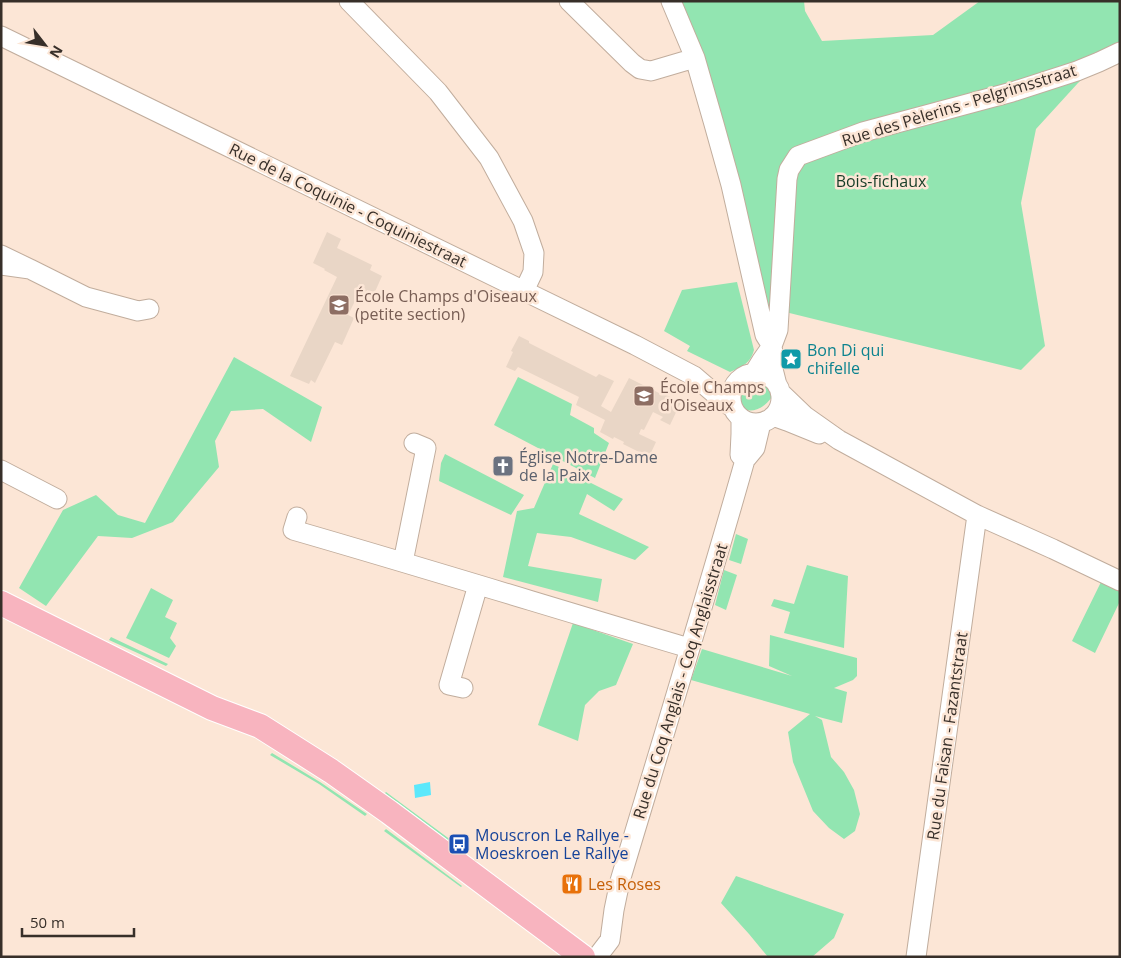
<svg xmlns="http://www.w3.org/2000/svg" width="1121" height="958" viewBox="0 0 1121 958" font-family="'Open Sans',sans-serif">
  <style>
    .education { fill: #e9d6c6 }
    .green { fill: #92e5b1 }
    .water { fill: #5ce8fb }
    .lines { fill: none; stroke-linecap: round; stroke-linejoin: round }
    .minor-casing { stroke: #c1ad9d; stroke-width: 21 }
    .major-casing { stroke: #fff; stroke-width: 26 }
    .minor { stroke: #fff; stroke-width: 19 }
    .major { stroke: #f8b4bf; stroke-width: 24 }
    .labels { text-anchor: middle; stroke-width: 5; stroke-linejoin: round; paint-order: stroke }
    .street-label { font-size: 16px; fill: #372f29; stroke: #fce6d6 }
    .park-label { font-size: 16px; fill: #153c26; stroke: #fce6d6 }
    .education-label { font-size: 16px; fill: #785e54; stroke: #fce6d6; text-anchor: start }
    .culture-label { font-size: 16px; fill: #0d838f; stroke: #fce6d6; text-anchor: start }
    .worship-label { font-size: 16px; fill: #5b616d; stroke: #fce6d6; text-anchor: start }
    .transit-label { font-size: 16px; fill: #164399; stroke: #fce6d6; text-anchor: start }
    .food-label { font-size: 16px; fill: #c56008; stroke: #fce6d6; text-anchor: start }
  </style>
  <rect width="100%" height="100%" fill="#fce6d6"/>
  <path class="education" d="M327,232l14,7 -4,9 35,17 -2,5 12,6 -8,18 -7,-4 -3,5 -5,-2 -11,22 6,3 -12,27 -7,-3 -20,41 -4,-3 -2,4 -19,-8 47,-99 -13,-7 1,-1 -12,-6z
    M519,336l10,5v2l67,34 3,-3 15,7 -13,25 10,6 18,-34 32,16 1,-1 19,9 -11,23 -10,-5 3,-3 -10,-5 -9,18 -3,-1 -2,5 17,8 -7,15 -26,-13 1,-2 -10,-5 -1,2 -13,-7 5,-12 -29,-15 3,-8 -61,-30 -3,4 -9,-4 7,-15 -2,-1z"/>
  <path class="green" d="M679,1h125l1,10 17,30 111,-6 47,-34h140v43l-42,39 -42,46 -15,74 24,143 -24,24 -264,-65z
    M737,282l17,68c-4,14 -11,16 -24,22l-43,-21 3,-5 -26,-15 18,-41z
    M234,357l88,50 -11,35 -48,-33 -32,2 -16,30 4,26 -46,55 -41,16 -34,-2 -52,70 -27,-18 44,-78 33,-15 22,20 27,8z
    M518,377l54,27 -2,11 24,13v5l15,10 -14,35 -101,-53z
    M761,382l5,2 5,5 1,8c-21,29 -49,4 -26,-9 4,-3 10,-4 15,-6z
    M445,454l79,41 -13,20 -72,-34 2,-18z
    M553,464l70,35 -9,12 -27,-17 -8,20 70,33 -14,13 -64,-23 -34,-4 -9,33 74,13 -4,23 -95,-25 14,-66 17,-3z
    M736,534l12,5 -7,25 -12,-4z
    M807,565l41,11 -4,72 -60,-15 6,-21 -19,-6 3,-7 20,5z
    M724,570l13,5 -11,35 -11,-5z
    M1101,582l19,10v9l-25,52 -23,-12z
    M151,588l22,12 -8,17 12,6 -7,15 6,8 -7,12 -43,-20z
    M573,623l60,21 -17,41 -17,6 -14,14 -7,36 -40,-16z
    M770,635l87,23v18l-4,4 -19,8 13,4 -5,31 -27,-7 7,4 9,37 13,15 10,18 6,24 -5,17 -11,8 -15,-11 -16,-17 -20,-49 -5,-30 22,-18 -119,-34 11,-31 90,27 -23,-10z
    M111,637l57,27 -2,2 -57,-26z
    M272,753l48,29 47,32 -2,2 -46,-32 -49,-29z
    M386,792l73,54 -1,2 -73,-55z
    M386,829l76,57 -1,1 -77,-56z
    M736,876l108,38 -10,24 -22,19h-44l-19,-23 -28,-31z"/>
  <path class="water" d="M430,782l1,13 -16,3 -1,-13z"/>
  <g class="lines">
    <g class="minor-casing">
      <path id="minor" d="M349,1l89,91 51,66 34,63 11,32 -1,19 -9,19
        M569,1l63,62 8,6 11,2 44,-13
        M671,1l24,57 19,66 17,61 34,150 7,11 1,7v16l4,16
        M1,36l634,309 59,31 28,24 11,8
        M1,255l29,14 -29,-4
        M30,269l56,28 52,14 11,-2
        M754,373l8,-13 10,-14 6,-16 9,-151 2,-9 9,-14 65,-24 149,-40 65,-21 22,-9 21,-10
        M731 398a25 25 0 1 1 50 0a25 25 0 1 1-50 0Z
        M780,392l25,24 34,24 138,75 76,34 67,32
        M773,416l14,5 32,13
        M741,418v16l-1,21 5,5
        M1,470l56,29
        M297,517l-4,13c132,38 264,79 396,118
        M403,562l23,-114 -12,-5
        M463,688l-14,-3 29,-100
        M597,957l13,-17 4,-30 6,-29c42,-140 85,-280 125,-421l10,-12 6,-25
        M916,957l61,-442"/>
    </g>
    <g class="major-casing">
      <path id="major" d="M1,603l211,105 48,18 71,45 58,41 194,145"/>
    </g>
    <use href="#minor" class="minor"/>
    <use href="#major" class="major"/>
  </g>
  <defs>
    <g id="school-square" transform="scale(1.125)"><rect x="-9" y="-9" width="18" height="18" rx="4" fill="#8d6e63" stroke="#fce6d6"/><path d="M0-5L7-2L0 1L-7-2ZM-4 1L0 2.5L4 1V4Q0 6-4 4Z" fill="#fff"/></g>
    <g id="sight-square" transform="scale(1.125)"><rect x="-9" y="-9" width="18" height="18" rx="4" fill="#0f9aa8" stroke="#fce6d6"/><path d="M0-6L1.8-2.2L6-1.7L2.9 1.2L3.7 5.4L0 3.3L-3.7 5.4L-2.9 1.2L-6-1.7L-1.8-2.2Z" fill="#fff"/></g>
    <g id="church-square" transform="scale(1.125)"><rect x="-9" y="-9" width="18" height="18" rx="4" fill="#6b7280" stroke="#fce6d6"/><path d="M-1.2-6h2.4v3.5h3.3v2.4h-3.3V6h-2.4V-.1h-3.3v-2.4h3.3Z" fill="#fff"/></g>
    <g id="bus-square" transform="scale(1.125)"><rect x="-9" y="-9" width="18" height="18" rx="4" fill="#1a4fb4" stroke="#fce6d6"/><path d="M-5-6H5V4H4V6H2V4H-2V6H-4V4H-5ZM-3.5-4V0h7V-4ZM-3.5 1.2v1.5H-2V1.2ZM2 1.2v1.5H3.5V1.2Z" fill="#fff"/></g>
    <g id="restaurant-square" transform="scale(1.125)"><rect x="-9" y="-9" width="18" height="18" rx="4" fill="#e8710a" stroke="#fce6d6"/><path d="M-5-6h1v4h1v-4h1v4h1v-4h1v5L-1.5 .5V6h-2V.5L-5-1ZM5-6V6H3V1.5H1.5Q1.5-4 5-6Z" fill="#fff"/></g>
  </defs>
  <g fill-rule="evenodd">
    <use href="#school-square" x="339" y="305"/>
    <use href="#sight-square" x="791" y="359"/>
    <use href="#school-square" x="644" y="396"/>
    <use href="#church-square" x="503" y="466"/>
    <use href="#bus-square" x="459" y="844"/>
    <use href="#restaurant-square" x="572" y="884"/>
  </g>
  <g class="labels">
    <g class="street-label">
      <text transform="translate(959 105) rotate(-17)" y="6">Rue des Pèlerins - Pelgrimsstraat</text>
      <text transform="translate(348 205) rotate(26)" y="6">Rue de la Coquinie - Coquiniestraat</text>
      <text transform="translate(680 681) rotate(-73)" y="6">Rue du Coq Anglais - Coq Anglaisstraat</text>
      <text transform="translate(947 736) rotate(-82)" y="6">Rue du Faisan - Fazantstraat</text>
    </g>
    <g class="park-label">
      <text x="881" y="187">Bois-fichaux</text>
    </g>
    <g class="education-label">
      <text x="355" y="302">École Champs d'Oiseaux<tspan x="355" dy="18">(petite section)</tspan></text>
      <text x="660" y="393">École Champs<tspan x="660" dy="18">d'Oiseaux</tspan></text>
    </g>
    <g class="culture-label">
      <text x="807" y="356">Bon Di qui<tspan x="807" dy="18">chifelle</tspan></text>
    </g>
    <g class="worship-label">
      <text x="519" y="463">Église Notre-Dame<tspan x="519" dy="18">de la Paix</tspan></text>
    </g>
    <g class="transit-label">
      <text x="475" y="841">Mouscron Le Rallye -<tspan x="475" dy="18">Moeskroen Le Rallye</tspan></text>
    </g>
    <g class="food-label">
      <text x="588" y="890">Les Roses</text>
    </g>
  </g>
  <rect width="1121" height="958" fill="none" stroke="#372f29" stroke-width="5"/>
  <g transform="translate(45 45) rotate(121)" stroke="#fce6d6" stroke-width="4" paint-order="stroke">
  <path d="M0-4L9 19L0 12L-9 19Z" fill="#372f29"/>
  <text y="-8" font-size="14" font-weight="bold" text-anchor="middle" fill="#372f29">N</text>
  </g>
  <path d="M22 928v8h112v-8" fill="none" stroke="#372f29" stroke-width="2.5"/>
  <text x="30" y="928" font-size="15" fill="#372f29" stroke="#fce6d6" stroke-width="4" paint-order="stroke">50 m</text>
</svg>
